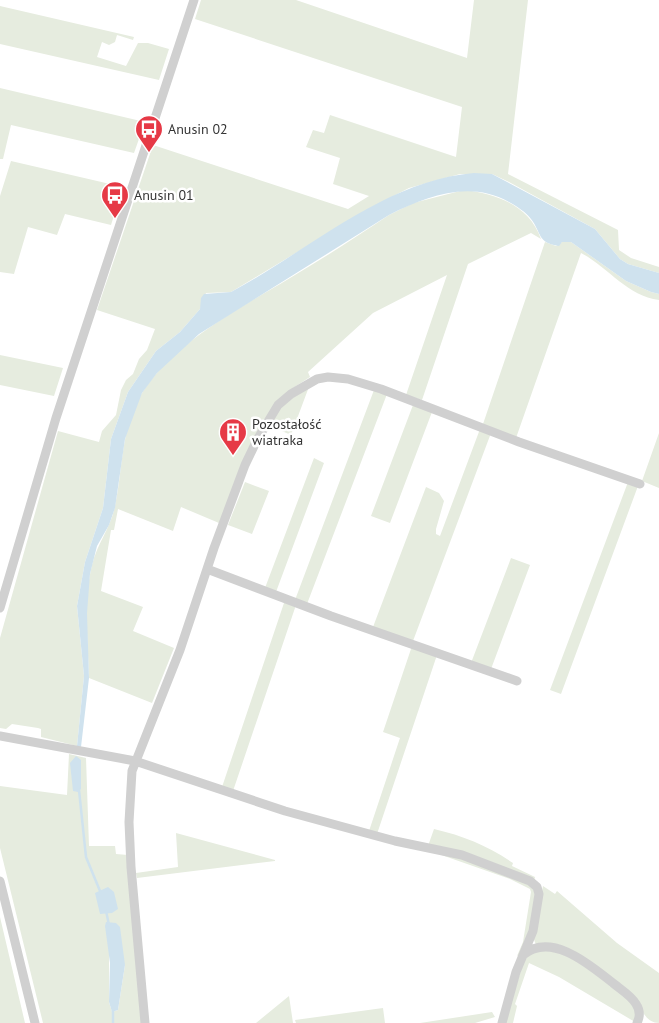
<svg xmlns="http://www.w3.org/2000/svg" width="659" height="1023" viewBox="0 0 659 1023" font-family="'PT Sans',sans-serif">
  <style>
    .green { fill: #e6ecdf; fill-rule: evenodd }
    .water { fill: #cfe2ee }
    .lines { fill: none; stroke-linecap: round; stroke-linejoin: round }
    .stream { stroke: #cfe2ee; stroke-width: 2.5 }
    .minor { stroke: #d0d0d0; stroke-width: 9 }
    .labels { text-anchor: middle; stroke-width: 5; stroke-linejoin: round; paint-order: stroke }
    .poi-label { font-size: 14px; fill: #333; stroke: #fff; text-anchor: start }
  </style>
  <rect width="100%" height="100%" fill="#fff"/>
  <path class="green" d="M201,0h95l171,58 7,-58h54l-20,174 110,56 1,20 12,8 28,9v6l-31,-9 -8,-5 -25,-30 -86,-47 -17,-8h-32l-51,14 -35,18 -143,86 -25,1 -6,16 -20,23 -24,19 -28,41 -17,47 -8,69 -18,54 -8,44 7,70 -7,70 -36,-9v-8l-3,-1 -26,-4 -6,5 -6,-1v-90l58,-207 41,11 3,-11 14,-16 5,-25 5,-10 7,-6 6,-15 8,-9 8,-21 -58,-19 56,-165 195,64 21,-13 -36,-12 7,-26 -34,-11 7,-17 11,3 6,-18 126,42 6,-50 -267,-88z
    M0,6l134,31 -1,3 -16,-5 -2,7 -6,3 -7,-3 -5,15 29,9 12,-23h10l21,6 -10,31 -159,-36z
    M0,88l145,34 -11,31 -123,-28 -8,34h-3z
    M11,161l112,26 -12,38 -46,-11 -8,21 -29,-8 -14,47 -14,-2v-76z
    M464,190c33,4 65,15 77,49l-10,-6 -63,31 -46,136 -16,-5 41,-120 -74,38 -65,59 2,5 -17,11 -17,15 -57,120 -38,-16 -8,24 -55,-22 -4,21h-3l-10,61 42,16 -10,24 41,17 -22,55 -63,-25c-1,-36 -6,-76 3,-113 5,-21 19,-38 23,-59 8,-37 6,-80 27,-113 32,-51 98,-85 148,-115 34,-20 66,-41 99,-63l24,-12z
    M545,242l11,4 6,-4h9l55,39 25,11 8,2v6c-32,-4 -51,-33 -78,-47l-65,185 -33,-14z
    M0,355l63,13 -9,28 -54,-11z
    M310,384l-19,51 -23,-10 11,-16z
    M374,390l13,4 -80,210 -12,-4z
    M413,405l19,7 -42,111 -19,-7z
    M480,429l11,4 -78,208 -40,-14 53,-140 13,6 5,8 -8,28v5l4,2z
    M659,433v55l-17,-7z
    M314,458l10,5 -48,129 -11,-4z
    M245,482l24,9 -17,43 -24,-9z
    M628,482l10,4 -77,208 -11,-4z
    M511,558l19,7 -39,104 -20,-6z
    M285,600l11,5 -63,186 -11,-4z
    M412,646l25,9 -60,179 -8,-3 31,-93 -17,-6z
    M69,754l17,4 3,88h26l1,8 12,1 14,168h-99l-43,-175v-62l67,9zM109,948l16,17 -7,45 -6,2 -3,-10z
    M434,829c30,7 54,17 79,34l-1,3 23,11 -1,4 -106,-35z
    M176,833l99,27v1l-138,17 -1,-5 42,-6z
    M430,851c32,5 81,19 106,39l-3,30 -14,35 -2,1 6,-14 8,-50 -1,-3 -20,-10z
    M543,886l12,8 2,-3 60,52 42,30v50c-10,0 -15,-8 -19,-16l-48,-43 -56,-19 -3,-8z
    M0,917l25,106h-25z
    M550,950l27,9 58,46v17l-76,-45 -30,-14 -14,41 2,2 -4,17h-8l19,-63 9,-9z
    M289,996l4,27h-37z
    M383,1008l2,15h-89l-1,-3z
    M492,1012l3,5 -20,6h-55z"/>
  <path class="water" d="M474,173l18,1 103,55 25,30 8,5 31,9v21l-8,-2 -25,-11 -55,-39h-9l-3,4c-22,-3 -17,-13 -28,-27 -5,-7 -15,-13 -22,-17 -40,-22 -82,-6 -120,13l-190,119 -42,39 -15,20 -17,46 -10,69 -6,17 -12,21 -7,28 -3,39 2,65 -8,69 -4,-1 7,-70 -7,-70 8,-44 18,-54 8,-69 17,-47 28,-41 24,-19 20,-23 1,-11 3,-4 27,-2c77,-41 154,-112 243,-119z
    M76,756l5,4v29l-3,3 -5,-1 -3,-28z
    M108,887l6,5 4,17 -6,4 -12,1 -5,-21z
    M106,922l10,1 4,4 5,38 -7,45 -6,2 -3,-10 1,-39 -5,-37z"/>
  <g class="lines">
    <path class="stream" d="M79,790l7,67 14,34
      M106,911l3,14
      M113,1023v-13"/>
    <path class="minor" d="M207,569l124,47 186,65
      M0,608l56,-190 138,-418
      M0,736l135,25 150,50 110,30 67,14 68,26 7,6 2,7 -6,37 -17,41 -14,51
      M0,881l35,142
      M523,955c29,-24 68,11 90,28 7,6 19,13 23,21 4,6 4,13 1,19
      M145,1023l-14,-156 -2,-45 3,-51 48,-121 34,-102 31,-83 12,-25 21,-35 13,-11 26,-15 11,-2 20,2 33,10 138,53 121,42"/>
  </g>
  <defs>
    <g id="bus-pin" transform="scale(1.4375)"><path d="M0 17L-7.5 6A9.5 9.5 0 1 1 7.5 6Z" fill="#e63946" stroke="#fff"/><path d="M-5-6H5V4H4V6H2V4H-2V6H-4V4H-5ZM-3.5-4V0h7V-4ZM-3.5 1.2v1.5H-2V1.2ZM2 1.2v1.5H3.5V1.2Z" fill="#fff"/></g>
    <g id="building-pin" transform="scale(1.4375)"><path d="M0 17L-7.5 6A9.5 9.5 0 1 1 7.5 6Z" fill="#e63946" stroke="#fff"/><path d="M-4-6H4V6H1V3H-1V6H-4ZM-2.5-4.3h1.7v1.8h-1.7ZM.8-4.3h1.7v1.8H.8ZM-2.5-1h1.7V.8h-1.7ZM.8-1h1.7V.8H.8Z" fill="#fff"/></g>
  </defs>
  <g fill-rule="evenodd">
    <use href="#bus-pin" x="149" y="129"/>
    <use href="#bus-pin" x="115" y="195"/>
    <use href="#building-pin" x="233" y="432"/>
  </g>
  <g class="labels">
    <g class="poi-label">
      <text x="168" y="134">Anusin 02</text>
      <text x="134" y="200">Anusin 01</text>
      <text x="252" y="429">Pozostałość<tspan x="252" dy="16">wiatraka</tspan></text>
    </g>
  </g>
</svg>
